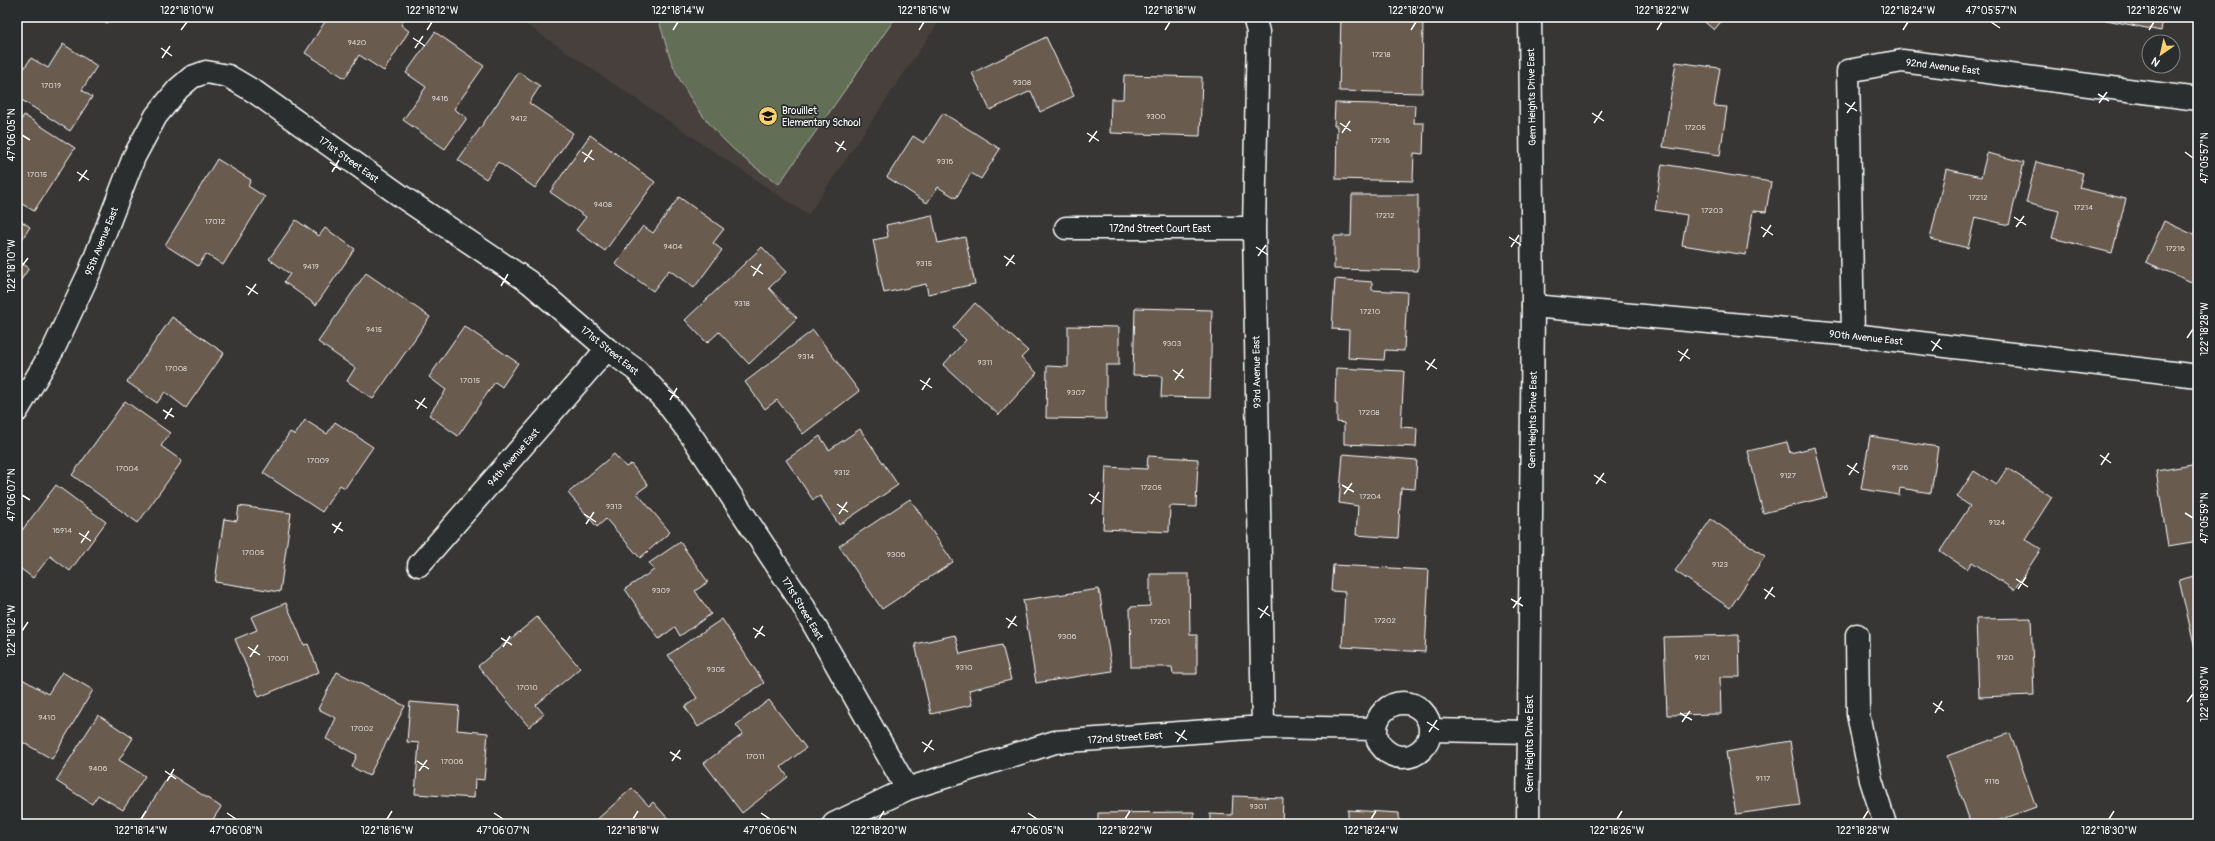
<svg xmlns="http://www.w3.org/2000/svg" width="2215" height="841" viewBox="0 0 2215 841" font-family="Pangolin,sans-serif">
  <style>
    .built { fill: #46413d }
    .green { fill: #626e55; stroke: #b0b6aa }
    .building { fill: #695b50; stroke: #fff }
    .lines { fill: none; stroke-linecap: round; stroke-linejoin: round }
    .street-casing { stroke: #fff; stroke-width: 25 }
    .secondary-casing { stroke: #fff; stroke-width: 25 }
    .street { stroke: #2a2d2e; stroke-width: 22 }
    .secondary { stroke: #2a2d2e; stroke-width: 22 }
    .ticks { fill: none; stroke: #fff; stroke-width: 1.5 }
    .labels { text-anchor: middle; stroke-width: 3.5; stroke-linejoin: round; paint-order: stroke }
    .number-label { font-size: 8px; fill: #dad6d3 }
    .street-label { font-size: 10px; fill: #fff; stroke: #2a2d2e }
    .poi-label { font-size: 10px; fill: #fff; stroke: #2a2d2e; text-anchor: start }
    .neatline { fill: none; stroke: #fff; stroke-width: 1.5 }
    .ticks-label { font-size: 10px; text-anchor: middle; fill: #fff }
  </style>
  <rect width="100%" height="100%" fill="#373635"/>
  <filter id="ink" filterUnits="userSpaceOnUse"><feTurbulence type="fractalNoise" baseFrequency=".025" numOctaves="2"/><feDisplacementMap in="SourceGraphic" scale="8" xChannelSelector="R" yChannelSelector="G"/><feConvolveMatrix kernelMatrix="1 2 1 2 8 2 1 2 1" color-interpolation-filters="sRGB"/></filter>
  <g filter="url(#ink)">
    <path class="built" d="M515,17h427l-134,198z"/>
    <path class="green" d="M658,17h238l-117,167c-42,-27 -77,-61 -100,-106 -10,-18 -15,-41 -21,-61z"/>
    <path class="building" d="M97,17h14l-4,6z
      M328,17h78l-5,8 8,6 -25,40 -25,-16 -14,23 -40,-25z
      M1341,17h82l-1,76 -83,-2z
      M1699,17h26l-11,13z
      M2092,17h71l-2,14z
      M435,32l49,34 -30,43 13,9 -22,31 -42,-29 23,-33 -20,-14z
      M1046,37l28,59 -34,16 -9,-21 -41,19 -18,-37z
      M63,44l34,22 -15,24 10,7 -22,34 -53,-34v-18l14,-21 17,10z
      M1676,62l44,6 -6,38 13,1 -7,48 -57,-8z
      M519,72l21,14 -11,17 44,30 -38,55 -37,-26 -12,17 -28,-19z
      M1124,75l78,2 -2,59 -90,-3 1,-34h12z
      M1335,103l80,2 -1,18h10l-1,31 -9,-1 -1,28 -77,-2 1,-53h-3z
      M943,113l57,36 -19,30 -10,-6 -15,25 -18,-11 -11,16 -40,-26 26,-41 11,7z
      M24,115l51,33 -41,63 -17,-10v-74z
      M590,135l65,47 -50,69 -29,-21 10,-13 -36,-25z
      M1987,153l37,9 -15,63 -34,-8 -7,31 -38,-9 16,-70 35,8z
      M217,159l34,21 -3,6 17,11 -42,68 -17,-11 -8,12 -33,-21z
      M2036,162l47,11 -4,15 47,11 -14,54 -60,-15 7,-27 -33,-8z
      M1662,164l109,18 -5,30 -13,-1 -7,44 -64,-10 5,-30 -32,-5z
      M1352,195h66v76l-84,-2v-33h17z
      M679,197l45,32 -11,14 9,7 -28,38 -25,-18 -16,21 -38,-27 28,-38 10,7z
      M932,215l6,28 27,-6 10,47 -47,10 -2,-10 -42,9 -11,-53 15,-3 -2,-12z
      M17,218l13,9 -13,20z
      M296,220l23,16 6,-8 30,21 -39,56 -32,-23 6,-8 -21,-15z
      M2164,221l30,14 4,-10v60l-52,-23z
      M762,247l24,25 -17,16 28,30 -48,46 -30,-32 -12,11 -22,-23z
      M17,260l12,8 -12,18z
      M366,273l64,44 -57,82 -26,-18 8,-13 -37,-26z
      M1335,279l37,3v8l35,2 -3,59 -19,-1 -1,10 -36,-2 1,-28 -17,-1z
      M975,303l53,48 -7,7 16,15 -38,42 -56,-50 23,-25 -13,-12z
      M1135,308l77,2 -2,88 -49,-1 1,-21 -29,-1z
      M172,317l52,36 -38,55 -21,-16 -8,11 -30,-21z
      M464,326l54,37 -16,24 -7,-5 -37,54 -29,-21 17,-25 -17,-13z
      M1068,326l51,1v38h-13v54l-60,-1 1,-52 21,1z
      M813,330l46,61 -56,43 -26,-34 -12,9 -20,-27z
      M1336,368l68,3 -3,56 16,1 -1,19 -72,-3v-21l-7,-1v-19h-2z
      M125,401l45,32 -9,13 21,15 -44,62 -66,-48z
      M305,420l22,14 8,-12 38,25 -28,41 -5,-3 -18,27 -59,-39 27,-41 5,3z
      M860,429l38,56 -59,40 -19,-29 -7,4 -27,-40 34,-24 9,14z
      M1870,436l68,11 -7,46 -31,-5 -1,7 -38,-6z
      M1787,442l3,11 25,-6 12,50 -64,16 -15,-62z
      M614,454l12,13 5,-3 17,21 -11,8 33,39 -30,26 -34,-39 -9,8 -29,-34z
      M1343,454l74,6 -2,29 -14,-1 -3,50 -42,-3 2,-29 -19,-3z
      M1148,456l50,3 -2,48 -26,-1 -1,26 -66,-3 3,-62 41,2z
      M2198,464v77l-30,5 -12,-75z
      M2007,468l45,29 -27,42 16,10 -27,41 -42,-28 -5,7 -27,-18 30,-45 -13,-9 17,-26 22,14z
      M56,485l50,37 -36,49 -20,-15 -17,22 -16,-12v-29z
      M910,499l43,63 -71,47 -43,-63z
      M239,506l52,7 -11,79 -65,-10 9,-63 13,2z
      M1711,519l54,37 -35,52 -55,-37z
      M680,542l28,40 -13,9 16,23 -31,22 -5,-9 -16,12 -34,-50 29,-19 -5,-7z
      M1333,565l96,5 -4,82 -83,-5 3,-55 -14,-1z
      M1150,574h39l1,61h7v39h-24l-1,-7h-41l-1,-60 20,-1z
      M2198,575v72l-3,1 -16,-68z
      M1099,589l13,82 -76,12 -13,-83z
      M286,603l18,42 4,-1 11,28 -60,25 -24,-58 22,-9 -6,-13z
      M537,617l43,51 -44,37 8,9 -15,13 -51,-61z
      M2031,618l3,77 -55,2 -3,-78z
      M722,619l42,64 -66,44 -13,-20 12,-9 -29,-43z
      M955,635l5,19 42,-9 9,35 -42,10 3,15 -41,9 -16,-70z
      M1739,635l1,42h-20l1,37 -54,1 -3,-78z
      M62,672l31,18 -41,69 -35,-20v-63l31,18z
      M337,672l68,34 -36,70 -17,-9 5,-12 -31,-16 10,-21 -18,-9z
      M769,700l37,48 -25,19 7,10 -46,36 -38,-50 39,-29 -7,-9z
      M410,702l49,4 -2,24 31,3 -4,47 -9,-1 -1,19 -59,-4 4,-51 -12,-1z
      M98,715l35,23 -14,22 26,16 -22,34 -25,-15 -6,9 -36,-23z
      M2010,733l26,74 -47,17h-18l-24,-68z
      M1790,741l10,64 -64,9 -10,-62z
      M170,774l51,33 -11,17h-69l-2,-2z
      M632,788l17,18 4,-4 20,22h-81z
      M1233,796l50,2 -1,26h-72v-10l22,1z
      M1348,810l51,3v11h-51z
      M1194,812v12h-96v-11z"/>
    <g class="lines">
      <g class="street-casing">
        <path id="street" d="M1254,17l4,15 -4,196 9,499
          M1066,228h188
          M1533,306l320,29 345,41
          M1853,335l-5,-264 54,-10 296,38
          M17,411l37,-63 36,-77 44,-114 22,-41 22,-27 14,-12 14,-5 22,4 27,16 146,104 128,86 78,67 29,21 30,32 27,36 108,164 106,187
          M419,565l188,-216
          M1857,635l1,79 13,66 14,44
          M1376 730a27 27 0 1 1 54 0a27 27 0 1 1-54 0Z
          M1430,730l99,2
          M834,824l73,-35 148,-47 208,-15 112,2"/>
      </g>
      <g class="secondary-casing">
        <path id="secondary" d="M1528,824l5,-518 -3,-289"/>
      </g>
      <use href="#street" class="street"/>
      <use href="#secondary" class="secondary"/>
    </g>
  </g>
  <path class="ticks" d="M1991,22l9,6M181,30l6,-8M427,30l5,-8M673,30l5,-8M919,30l5,-8M1165,30l5,-8M1411,30l5,-8M1657,30l5,-8M1903,30l5,-8M2149,30l5,-8M413,38l12,8M161,48l11,8M415,48l8,-12M162,58l8,-12M2098,94l11,7M1845,103l12,8M2099,103l8,-11M1592,113l12,8M1847,113l8,-11M1340,123l11,8M1594,123l8,-12M1087,133l12,8M1342,133l8,-12M22,135l8,5M835,142l11,8M1089,142l8,-11M582,152l12,8M837,152l7,-11M2185,152l8,6M330,162l11,8M584,162l8,-12M77,172l12,8M332,172l7,-12M79,181l8,-11M2014,217l12,8M1761,227l12,8M2016,227l8,-11M1509,237l12,8M1763,237l8,-12M1256,247l12,8M1511,247l8,-12M1004,256l11,8M1258,256l8,-11M22,266l6,-8M751,266l12,8M1006,266l8,-11M499,276l11,8M753,276l8,-12M246,286l12,8M501,286l7,-12M248,295l8,-11M2187,338l6,-9M1931,341l11,8M1678,351l12,8M1932,351l8,-12M1425,361l12,8M1680,361l8,-12M1173,370l11,8M1427,370l8,-11M920,380l12,8M1175,380l8,-11M668,390l11,8M922,390l8,-12M415,400l12,8M670,400l7,-12M417,409l8,-11M163,410l11,7M165,419l7,-11M2100,455l11,8M1847,465l12,8M2101,465l8,-12M1594,475l12,8M1849,475l8,-12M1596,484l8,-11M1342,485l12,7M1089,494l12,8M1344,494l8,-11M22,495l8,5M837,504l11,8M1091,504l8,-12M2185,513l8,5M584,514l12,8M839,514l8,-12M332,524l11,7M586,524l8,-12M79,533l12,8M334,533l7,-11M81,543l8,-12M2016,579l12,8M1764,589l11,8M2018,589l8,-12M1511,599l12,7M1765,599l8,-12M1258,608l12,8M1513,608l8,-11M1006,618l11,8M1260,618l8,-12M753,628l12,8M1008,628l8,-12M22,631l6,-9M501,638l11,7M755,638l8,-12M248,647l12,8M503,647l7,-11M250,657l8,-12M2187,702l6,-8M1933,703l11,8M1680,713l12,7M1935,713l7,-12M1427,722l12,8M1682,722l8,-11M1175,732l12,8M1429,732l8,-12M922,742l12,8M1177,742l8,-12M670,752l11,7M924,752l8,-12M417,761l12,8M672,761l8,-11M165,771l11,8M419,771l8,-11M167,781l7,-12M227,813l9,6M494,813l9,6M761,813l9,6M1028,813l9,6M141,819l5,-8M387,819l5,-8M633,819l5,-8M879,819l5,-8M1125,819l5,-8M1371,819l5,-8M1617,819l5,-8M1863,819l5,-8M2109,819l5,-8"/>
  <defs>
    <g id="school-disc" transform="scale(1)"><circle r="9.5" fill="#ffd166" stroke="#2a2d2e"/><path d="M0-5L7-2L0 1L-7-2ZM-4 1L0 2.5L4 1V4Q0 6-4 4Z" fill="#111"/></g>
  </defs>
  <g fill-rule="evenodd">
    <use href="#school-disc" x="768" y="116"/>
  </g>
  <g class="labels">
    <g class="number-label">
      <text x="357" y="45">9420</text>
      <text x="1381" y="57">17218</text>
      <text x="1022" y="85">9308</text>
      <text x="51" y="88">17019</text>
      <text x="440" y="101">9416</text>
      <text x="1156" y="119">9300</text>
      <text x="519" y="121">9412</text>
      <text x="1695" y="130">17205</text>
      <text x="1380" y="143">17216</text>
      <text x="945" y="164">9316</text>
      <text x="37" y="177">17015</text>
      <text x="1978" y="200">17212</text>
      <text x="603" y="207">9408</text>
      <text x="2083" y="210">17214</text>
      <text x="1712" y="213">17203</text>
      <text x="1385" y="218">17212</text>
      <text x="215" y="224">17012</text>
      <text x="673" y="249">9404</text>
      <text x="2175" y="251">17216</text>
      <text x="924" y="266">9315</text>
      <text x="311" y="269">9419</text>
      <text x="742" y="306">9318</text>
      <text x="1370" y="314">17210</text>
      <text x="374" y="332">9415</text>
      <text x="1172" y="346">9303</text>
      <text x="806" y="359">9314</text>
      <text x="985" y="365">9311</text>
      <text x="176" y="371">17008</text>
      <text x="470" y="383">17015</text>
      <text x="1076" y="395">9307</text>
      <text x="1369" y="415">17208</text>
      <text x="318" y="463">17009</text>
      <text x="1900" y="470">9126</text>
      <text x="127" y="471">17004</text>
      <text x="842" y="475">9312</text>
      <text x="1788" y="478">9127</text>
      <text x="1151" y="490">17205</text>
      <text x="1370" y="499">17204</text>
      <text x="614" y="509">9313</text>
      <text x="1997" y="525">9124</text>
      <text x="62" y="533">16914</text>
      <text x="253" y="555">17005</text>
      <text x="896" y="557">9306</text>
      <text x="1720" y="567">9123</text>
      <text x="661" y="593">9309</text>
      <text x="1385" y="623">17202</text>
      <text x="1160" y="624">17201</text>
      <text x="1067" y="639">9306</text>
      <text x="1702" y="660">9121</text>
      <text x="2005" y="660">9120</text>
      <text x="278" y="661">17001</text>
      <text x="964" y="670">9310</text>
      <text x="716" y="672">9305</text>
      <text x="527" y="690">17010</text>
      <text x="47" y="720">9410</text>
      <text x="362" y="731">17002</text>
      <text x="755" y="759">17011</text>
      <text x="452" y="764">17006</text>
      <text x="98" y="771">9406</text>
      <text x="1763" y="781">9117</text>
      <text x="1992" y="784">9116</text>
      <text x="1258" y="809">9301</text>
    </g>
    <g class="street-label">
      <text transform="translate(1943 66) rotate(7)" y="4">92nd Avenue East</text>
      <text transform="translate(1531 97) rotate(-91)" y="4">Gem Heights Drive East</text>
      <text transform="translate(349 159) rotate(36)" y="4">171st Street East</text>
      <text x="1160" y="232">172nd Street Court East</text>
      <text transform="translate(101 241) rotate(-68)" y="4">95th Avenue East</text>
      <text transform="translate(1866 337) rotate(6)" y="4">90th Avenue East</text>
      <text transform="translate(610 350) rotate(39)" y="4">171st Street East</text>
      <text transform="translate(1256 372) rotate(-91)" y="4">93rd Avenue East</text>
      <text transform="translate(1532 420) rotate(-89)" y="4">Gem Heights Drive East</text>
      <text transform="translate(513 457) rotate(-49)" y="4">94th Avenue East</text>
      <text transform="translate(803 608) rotate(59)" y="4">171st Street East</text>
      <text transform="translate(1125 737) rotate(-4)" y="4">172nd Street East</text>
      <text transform="translate(1529 744) rotate(-90)" y="4">Gem Heights Drive East</text>
    </g>
    <g class="poi-label">
      <text x="782" y="114">Brouillet<tspan x="782" dy="12">Elementary School</tspan></text>
    </g>
  </g>
  <rect width="2215" height="841" fill="none" stroke="#2a2d2e" stroke-width="44"/>
  <g transform="translate(2161 54) rotate(214)"><circle r="19" fill="#2a2d2e" stroke="#7f8182"/>
  <path d="M0-3L7 15L0 10L-7 15Z" fill="#ffd166"/>
  <text y="-6" font-size="11" font-weight="bold" text-anchor="middle" fill="#ffffff">N</text>
  </g>
  <rect x="22" y="22" width="2171" height="797" class="neatline"/>
  <g class="ticks-label">
    <text x="187" y="14">122°18'10"W</text>
    <text x="432" y="14">122°18'12"W</text>
    <text x="678" y="14">122°18'14"W</text>
    <text x="924" y="14">122°18'16"W</text>
    <text x="1170" y="14">122°18'18"W</text>
    <text x="1416" y="14">122°18'20"W</text>
    <text x="1662" y="14">122°18'22"W</text>
    <text x="1908" y="14">122°18'24"W</text>
    <text x="1991" y="14">47°05'57"N</text>
    <text x="2154" y="14">122°18'26"W</text>
    <text transform="translate(11 135) rotate(-90)" y="4">47°06'05"N</text>
    <text transform="translate(2204 158) rotate(-90)" y="4">47°05'57"N</text>
    <text transform="translate(11 266) rotate(-90)" y="4">122°18'10"W</text>
    <text transform="translate(2204 329) rotate(-90)" y="4">122°18'28"W</text>
    <text transform="translate(11 495) rotate(-90)" y="4">47°06'07"N</text>
    <text transform="translate(2204 518) rotate(-90)" y="4">47°05'59"N</text>
    <text transform="translate(11 631) rotate(-90)" y="4">122°18'12"W</text>
    <text transform="translate(2204 694) rotate(-90)" y="4">122°18'30"W</text>
    <text x="141" y="834">122°18'14"W</text>
    <text x="236" y="834">47°06'08"N</text>
    <text x="387" y="834">122°18'16"W</text>
    <text x="503" y="834">47°06'07"N</text>
    <text x="633" y="834">122°18'18"W</text>
    <text x="770" y="834">47°06'06"N</text>
    <text x="879" y="834">122°18'20"W</text>
    <text x="1037" y="834">47°06'05"N</text>
    <text x="1125" y="834">122°18'22"W</text>
    <text x="1371" y="834">122°18'24"W</text>
    <text x="1617" y="834">122°18'26"W</text>
    <text x="1863" y="834">122°18'28"W</text>
    <text x="2109" y="834">122°18'30"W</text>
  </g>
</svg>
